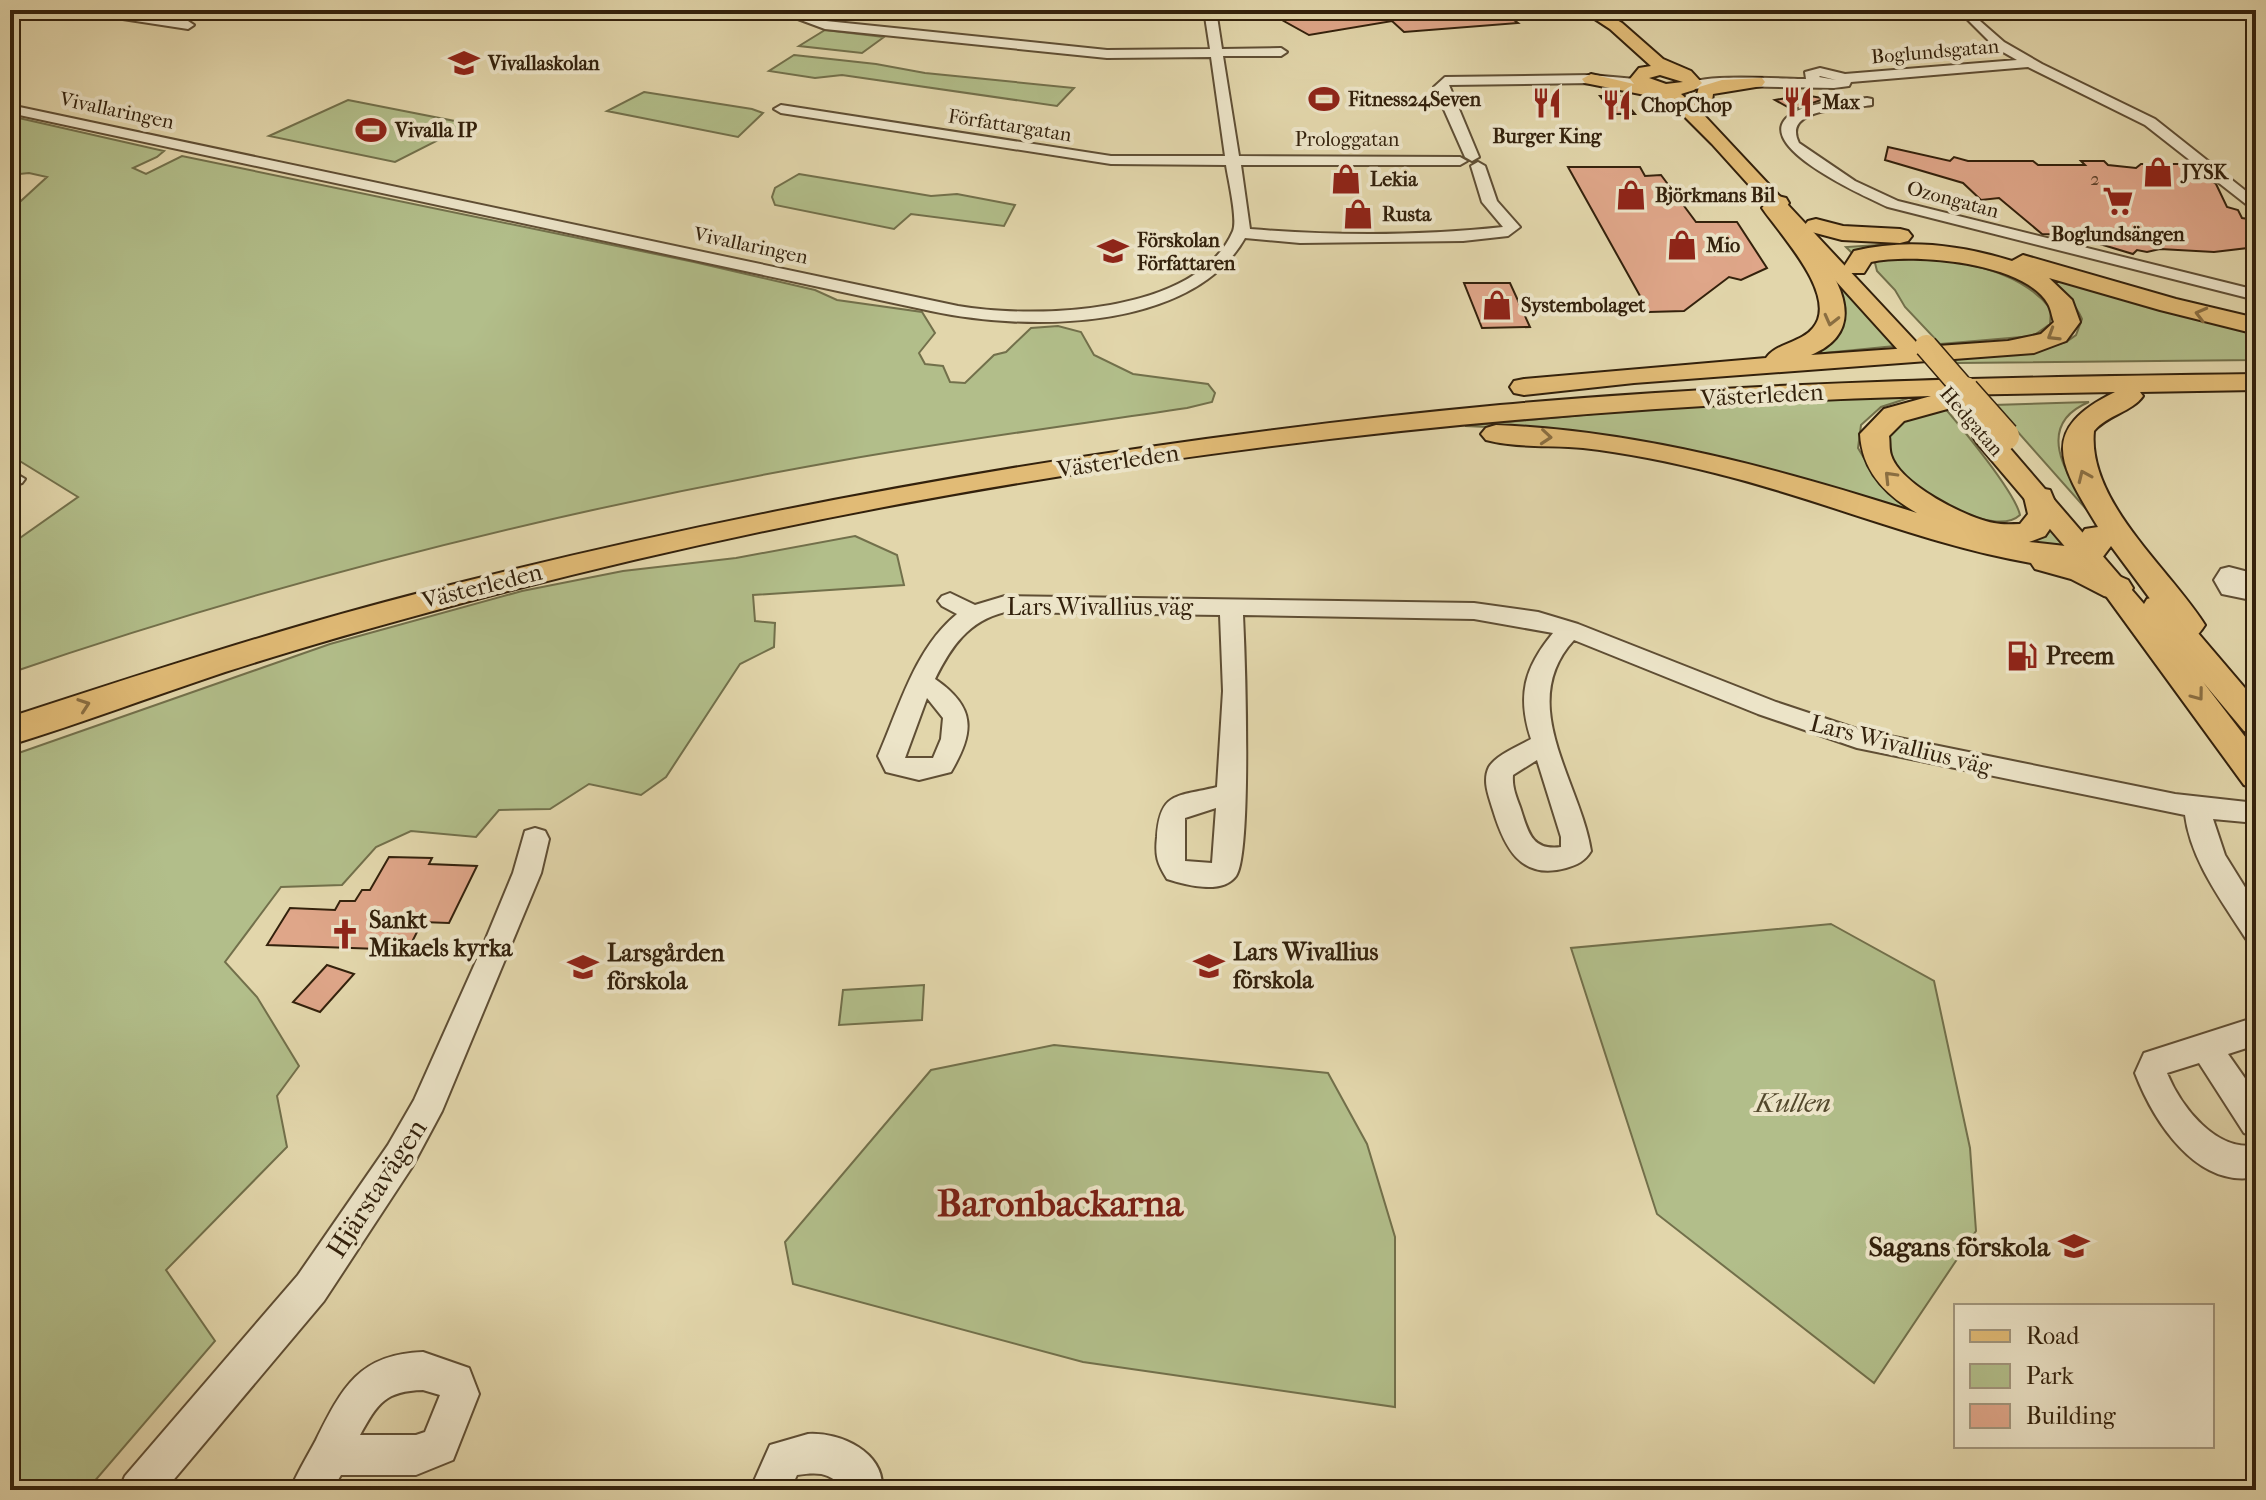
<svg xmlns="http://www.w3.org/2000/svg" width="2266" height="1500" viewBox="0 0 2266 1500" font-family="'IM FELL French Canon',serif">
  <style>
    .green { fill: #b2be8a; stroke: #72704b; stroke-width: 2 }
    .building { fill: #dfa689; stroke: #33210c; stroke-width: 2 }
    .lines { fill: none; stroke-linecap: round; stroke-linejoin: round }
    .minor-casing { stroke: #5f4e34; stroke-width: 4 }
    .major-casing { stroke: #33210c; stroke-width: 4 }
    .highway-casing { stroke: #33210c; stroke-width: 4 }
    .minor { fill: #ece4c8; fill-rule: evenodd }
    .major { fill: #e1bb76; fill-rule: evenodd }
    .highway { fill: #e1bb76; fill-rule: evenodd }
    .major-bridge-far1-casing { stroke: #33210c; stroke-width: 25; stroke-linecap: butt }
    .major-bridge-casing { stroke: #33210c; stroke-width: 31; stroke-linecap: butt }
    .major-bridge-far1 { stroke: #e1bb76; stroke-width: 22 }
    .major-bridge { stroke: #e1bb76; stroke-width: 28 }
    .oneway { stroke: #8a6e41 }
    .labels { text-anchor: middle; stroke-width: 8; stroke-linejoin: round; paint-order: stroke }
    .far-number-label { font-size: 18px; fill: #5e422b }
    .far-street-label { font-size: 20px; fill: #33210c; stroke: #ece4c8 }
    .far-poi-label { font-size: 20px; font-weight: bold; fill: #33210c; stroke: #ece4c8; text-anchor: start }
    .street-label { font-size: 24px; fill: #33210c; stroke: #ece4c8 }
    .poi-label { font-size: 24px; font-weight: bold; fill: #33210c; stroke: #ece4c8; text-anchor: start }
    .near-park-label { font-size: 28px; font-style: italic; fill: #53482c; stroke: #ece4c8 }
    .near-street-label { font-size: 28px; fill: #33210c; stroke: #ece4c8 }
    .near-poi-label { font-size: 28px; font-weight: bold; fill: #33210c; stroke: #ece4c8; text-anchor: end }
    .near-district-label { font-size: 38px; font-weight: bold; fill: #7a1f14; stroke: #ece4c8 }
  </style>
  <rect width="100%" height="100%" fill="#e2d6ab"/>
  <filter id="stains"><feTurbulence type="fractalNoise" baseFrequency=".0025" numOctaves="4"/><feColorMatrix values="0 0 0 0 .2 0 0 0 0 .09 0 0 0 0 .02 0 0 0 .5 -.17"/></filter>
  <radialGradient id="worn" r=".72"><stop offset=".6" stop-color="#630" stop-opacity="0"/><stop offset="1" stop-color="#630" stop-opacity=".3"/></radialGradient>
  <path class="green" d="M825,30l59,7 -22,16 -63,-7z
    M794,55l82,9 49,9 149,15 -17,18 -215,-31 -27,3 -46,-7z
    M644,92l108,17 11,4 -25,24 -131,-26z
    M348,100l122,24 -75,38 -126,-26z
    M10,116l154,35 -7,6 -24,11 13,6 36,-18 512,106 121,28 22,10 85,12 13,21 -16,20 6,11 18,2 7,16 15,1 29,-28 12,-3 25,-24 27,-2 23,6 13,23 39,19 75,10 7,9 -3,9 -25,6c-114,17 -229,32 -343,52 -282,50 -563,120 -834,213v-128l68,-48 -68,-42v-244l37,-34 -18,-4 -19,2z
    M799,174l132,22 26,-2 58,11 -11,21 -93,-12 -17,15 -119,-24 -3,-8 3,-9z
    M1799,239l96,107 -91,9 31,-23z
    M1878,245c131,3 251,56 378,84v31l-299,3 -6,-6 83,-6 32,-9 10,-7 6,-16c-26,-61 -173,-86 -228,-64l-8,-8z
    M1929,256c46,10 91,15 122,53l-1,15 -17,12 -93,8 -35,-37 -10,-17 -18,-19 -2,-8 3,-4z
    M1921,394l-40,13 -20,18 -3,23 12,20 63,47 108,22 10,-8 17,20 -45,-4 -338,-96 -130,-19 -90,-4 204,-19z
    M2089,402c-75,31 8,113 36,151l-131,-148z
    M1944,407c17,20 71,85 76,108 -26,24 -104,-24 -124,-45 -6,-7 -9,-21 -12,-29l15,-20z
    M855,536l42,19 7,30 -151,10 2,26 20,2 -1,24 -34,17 -74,113 -25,18 -52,-11 -39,25 -51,1 -23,27 -65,-6 -35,16 -34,38 -61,2 -56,75 32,35 42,69 -22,30 10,51 -121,123 49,71 -128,149h-77v-734l320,-112 192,-53 101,-20 113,-13z
    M1831,924l103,57 36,167 6,83 -102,152 -217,-169 -86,-266z
    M924,985l-2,35 -83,5 4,-35z
    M1054,1045l274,28 39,71 28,93v170l-312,-45 -290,-78 -8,-42 146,-172z"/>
  <path class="building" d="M1380,10h120l18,13 -114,9 -12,-11 -83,14 -27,-15h33l-2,-7 69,-1z
    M1804,95l18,3 -1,2 -28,10 -18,-10z
    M1600,96h20l15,18h-21z
    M1888,147l62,14 4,-4 14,4h65l5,4h47l-4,-4h23l4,4 28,3 5,-4h49l26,20 11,23 11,3 4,8 14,2v27l-42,5 -54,-3 -13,3 -10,-2 -4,4 -63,-19 -28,-1 -43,-36 -18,2 -18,-17 -78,-23z
    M1568,167h72l5,9 16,-1 35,47h41l30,46 -26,12 -12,-3 -45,34 -35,1z
    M1464,283h46l20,44 -48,1z
    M389,857l43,1 -3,6 48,2 -28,57 -27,-1 -14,28 -141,-5 23,-37 45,2 5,-9h15l7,-11h8z
    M327,965l27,9 -34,38 -27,-10z"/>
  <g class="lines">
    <g class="minor-casing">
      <path id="minor" d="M84,10h29l75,11 6,4 -6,4 -98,-15z
        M1204,10h12l6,39 59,-1 6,4 -6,4h-58l16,100 221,1 7,4 -7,4h-219l9,64c84,7 170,7 253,-2l-21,-25 -11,-36 7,-4 7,4 12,35 23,26 -12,9 -45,5 -163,2 -55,-5c-54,95 -221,93 -314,73l-921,-198v-8l948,201c76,13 239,9 275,-75 5,-12 -5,-52 -7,-66l-115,-1 -330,-51 -7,-4 7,-4 330,51h114l-14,-99 -104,1 -282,-29 -27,-10 6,-4 22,6 281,29 103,-1z
        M1848,10h129l3,11 24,21 38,22 113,55 101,80v13l-111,-87 -117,-58 -177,15 -2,4 -15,2 -108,-2 -34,3 -7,-4c17,-12 97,-6 121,-6l-1,-7 15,-4 25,6 172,-14 -21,-12 -29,-29 -113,-5zM1819,77l1,-1 16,4z
        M1591,75l55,5 7,4 -7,4 -55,-5 -142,2 30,72 -7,4 -7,-4 -31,-70 11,-10z
        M1867,98l5,1v6c-22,4 -91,2 -73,38l56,38 43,20 358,89v10l-368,-93c-22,-10 -148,-66 -93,-95 21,-11 49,-11 72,-14z
        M15,473l10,6 -3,4 -12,4v-13z
        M2229,567l27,7v27l-34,-7 -8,-14 7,-11z
        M950,593l25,12 30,-9 469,7 64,9 40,12 198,78 84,28 315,64 81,9v20l-43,-4 12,36 31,50v37l-10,-3c-24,-38 -55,-78 -61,-124l-328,-67 -99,-34 -184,-74c-59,64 6,141 17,211 -6,10 -14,14 -25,17 -46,13 -62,-22 -73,-58 -4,-14 -11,-29 -4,-43 7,-12 30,-21 42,-28 -14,-43 -7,-71 22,-106l-79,-14 -231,-4c2,39 9,239 -7,261 -14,19 -50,9 -69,3 -10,-16 -12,-23 -10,-42 3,-46 20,-40 60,-50l6,-96 -3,-76 -215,-3c-37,9 -54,35 -70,67 42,29 39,53 16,93l-32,8 -33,-8 -8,-16c21,-48 37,-108 79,-142l-15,-8 -4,-5 4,-5zM927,698l16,20 -2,21 -8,19h-28zM1537,760l24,77v10c-30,4 -33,-16 -41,-40 -4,-11 -8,-20 -7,-32zM1216,808l-4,55 -27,-2v-43z
        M535,828l10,3 4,8 -8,34 -99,238 -30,56 -88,134 -159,189h-46l6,-14 173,-201 90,-130 26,-45 68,-152 31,-75 12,-42z
        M2256,1017v28l-28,9 28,40v43l-12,-4 -45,-70 -32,10c14,34 49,79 89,72v32c-60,12 -103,-57 -121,-104l9,-20z
        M423,1352l46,16 10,26 -26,66 -37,15h-75l-9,15h-42c7,-17 17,-33 26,-50 26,-52 43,-86 107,-88zM423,1390l17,5 -15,37 -9,3h-56c18,-32 25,-44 63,-45z
        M808,1434c32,-2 77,18 74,56h-40v-4c-14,-14 -25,-14 -45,-11l-7,15h-40l20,-45z"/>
    </g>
    <g class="major-casing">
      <path id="major" d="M1581,10h19l22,13 41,36 28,12 11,12 -8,7 -13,4 13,11 5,-18 23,-7 40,-2 3,4 -3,4 -49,8 -2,14 -9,5 214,229 4,5 -4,5h-16l-188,-208 -40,-40 -7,-5 -80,-16 -3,-4 9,-5 43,10 -4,-5 9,-11 12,-2 -41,-37zM1660,75l23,7 -17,2 -17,-6z
        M1986,429l9,2 149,173 3,-5 11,-3 11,3 87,102v34l-12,-4 -41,-49 53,69v38l-12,-4 -143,-196 -124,-146 -4,-6 4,-6z"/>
    </g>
    <g class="highway-casing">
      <path id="highway" d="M1778,196l8,2 3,5 -4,6c30,38 102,114 26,146l197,-14 33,-7 13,-12c-2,-5 -3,-13 -6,-18 -24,-42 -134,-51 -177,-42l-7,11h-18l-3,-5 11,-17c53,-13 106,-6 158,10l11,-6 153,44 80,19v16l-96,-24 -111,-32 23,22 8,22 -14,19 -32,12 -400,30 -110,12 -10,-2 -4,-6 4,-6 10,-2 242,-21c10,-15 35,-15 47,-30 27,-31 -34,-95 -51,-120l8,-10z
        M1816,219l27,7 57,3 8,2 4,5 -4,5 -8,2 -58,-3 -34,-9 -4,-5 4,-5z
        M2256,374v16l-116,2 3,4c-11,16 -36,19 -49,35 -7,71 76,138 111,194 -9,15 -20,19 -37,14l-5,-8 5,-8 -57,-77 -9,12 -11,6 37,16 5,8 -5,8 -12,3 -12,-3 -33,-17 -36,-10 -4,-6c-108,-19 -210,-64 -316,-90 -44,-11 -88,-20 -132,-25 -32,-3 -67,0 -97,-8l-5,-6 5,-6 10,-3c145,6 283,44 421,88 -32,-18 -55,-42 -57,-79l24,-25 47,-13c-503,14 -1012,82 -1498,215 -70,19 -140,39 -208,61 -72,24 -143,51 -215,73v-28c138,-45 276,-90 417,-126 352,-90 711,-152 1073,-186 251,-23 503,-28 756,-31zM2115,392c-78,38 -55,73 -17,135l-13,2 -5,7 1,6 -7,5 -45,-5 16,-6 15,-22 -10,-24 -11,-2 -11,2 -4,7 4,17 -8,10c-8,0 -17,1 -26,-1 -28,-5 -94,-39 -103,-68 -2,-6 -1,-13 -2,-19l15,-15 47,-13 4,-6 -6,-7z"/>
    </g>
    <use href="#minor" class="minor"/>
    <use href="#major" class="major"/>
    <use href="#highway" class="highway"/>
    <g class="major-bridge-far1-casing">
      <path id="major-bridge-far1" d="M1926,346l41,47"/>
    </g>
    <g class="major-bridge-casing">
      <path id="major-bridge" d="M1965,391l40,45"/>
    </g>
    <use href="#major-bridge-far1" class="major-bridge-far1"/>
    <use href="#major-bridge" class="major-bridge"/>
  </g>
  <defs><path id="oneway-chevron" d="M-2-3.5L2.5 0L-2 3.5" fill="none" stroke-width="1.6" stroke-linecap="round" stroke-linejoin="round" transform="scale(2)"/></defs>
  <g class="oneway">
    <use href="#oneway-chevron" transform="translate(2201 314) rotate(-165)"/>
    <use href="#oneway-chevron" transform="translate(1831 320) rotate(104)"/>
    <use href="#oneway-chevron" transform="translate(2053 335) rotate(148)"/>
    <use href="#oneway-chevron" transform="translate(1546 437) rotate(5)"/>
    <use href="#oneway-chevron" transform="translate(2084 476) rotate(-114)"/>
    <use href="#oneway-chevron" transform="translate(1890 477) rotate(-134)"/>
    <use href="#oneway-chevron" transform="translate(2198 695) rotate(53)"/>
    <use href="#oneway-chevron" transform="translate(84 705) rotate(-19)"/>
  </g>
  <defs>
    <g id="school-bare" transform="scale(2.4)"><path d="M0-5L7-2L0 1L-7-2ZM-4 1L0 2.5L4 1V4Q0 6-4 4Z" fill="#8f2418" stroke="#ece4c8" stroke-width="2.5" paint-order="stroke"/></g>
    <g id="stadium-bare" transform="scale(2.4)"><path d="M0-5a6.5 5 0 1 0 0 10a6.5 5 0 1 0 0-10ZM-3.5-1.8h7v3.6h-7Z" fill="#8f2418" stroke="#ece4c8" stroke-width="2.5" paint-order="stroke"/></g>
    <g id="restaurant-bare" transform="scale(2.4)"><path d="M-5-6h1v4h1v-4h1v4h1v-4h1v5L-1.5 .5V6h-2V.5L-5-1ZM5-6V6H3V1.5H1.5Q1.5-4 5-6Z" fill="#8f2418" stroke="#ece4c8" stroke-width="2.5" paint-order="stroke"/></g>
    <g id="shop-bare" transform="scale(2.4)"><path d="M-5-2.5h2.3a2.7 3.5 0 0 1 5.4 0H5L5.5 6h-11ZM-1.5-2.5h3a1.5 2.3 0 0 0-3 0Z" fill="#8f2418" stroke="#ece4c8" stroke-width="2.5" paint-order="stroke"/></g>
    <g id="supermarket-bare" transform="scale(2.4)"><path d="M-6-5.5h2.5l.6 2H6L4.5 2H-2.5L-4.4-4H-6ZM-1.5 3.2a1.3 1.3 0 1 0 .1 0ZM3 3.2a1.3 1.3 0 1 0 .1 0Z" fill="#8f2418" stroke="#ece4c8" stroke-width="2.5" paint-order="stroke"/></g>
    <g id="fuel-bare" transform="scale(2.4)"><path d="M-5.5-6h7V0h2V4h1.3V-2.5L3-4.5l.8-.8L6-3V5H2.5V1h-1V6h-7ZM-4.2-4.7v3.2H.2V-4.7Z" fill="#8f2418" stroke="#ece4c8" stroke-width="2.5" paint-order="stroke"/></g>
    <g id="church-bare" transform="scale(2.4)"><path d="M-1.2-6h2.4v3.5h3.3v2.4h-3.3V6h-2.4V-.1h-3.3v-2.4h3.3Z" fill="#8f2418" stroke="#ece4c8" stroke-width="2.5" paint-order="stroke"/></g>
  </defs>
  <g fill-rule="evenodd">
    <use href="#school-bare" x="464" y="63"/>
    <use href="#stadium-bare" x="1324" y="99"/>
    <use href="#restaurant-bare" x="1798" y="102"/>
    <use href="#restaurant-bare" x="1547" y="103"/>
    <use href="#restaurant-bare" x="1617" y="105"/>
    <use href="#stadium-bare" x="371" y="130"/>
    <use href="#shop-bare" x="2158" y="172"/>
    <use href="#shop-bare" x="1346" y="179"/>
    <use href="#shop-bare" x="1631" y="195"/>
    <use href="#supermarket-bare" x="2118" y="201"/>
    <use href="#shop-bare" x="1358" y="214"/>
    <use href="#shop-bare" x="1682" y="245"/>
    <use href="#school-bare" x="1113" y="251"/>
    <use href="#shop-bare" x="1497" y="305"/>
    <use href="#fuel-bare" x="2022" y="656"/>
    <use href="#church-bare" x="345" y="934"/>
    <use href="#school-bare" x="1209" y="966"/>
    <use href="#school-bare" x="583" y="967"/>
    <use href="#school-bare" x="2074" y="1246"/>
  </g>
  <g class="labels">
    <g class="far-number-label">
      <text x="2095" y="185">2</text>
    </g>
    <g class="far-street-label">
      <text transform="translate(1935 51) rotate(-5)" y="7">Boglundsgatan</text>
      <text transform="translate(117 110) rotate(12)" y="7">Vivallaringen</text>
      <text transform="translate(1010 125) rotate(9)" y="7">Författargatan</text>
      <text x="1347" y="146">Prologgatan</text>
      <text transform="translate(1953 199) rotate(15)" y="7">Ozongatan</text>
      <text transform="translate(751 245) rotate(12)" y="7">Vivallaringen</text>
      <text transform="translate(1972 421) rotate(49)" y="7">Hedgatan</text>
    </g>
    <g class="far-poi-label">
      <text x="488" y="70">Vivallaskolan</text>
      <text x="1348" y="106">Fitness24Seven</text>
      <text x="1822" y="109">Max</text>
      <text x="1641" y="112">ChopChop</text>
      <text x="395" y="137">Vivalla IP</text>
      <text x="1547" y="143" text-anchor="middle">Burger King</text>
      <text x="2182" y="179">JYSK</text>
      <text x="1370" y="186">Lekia</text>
      <text x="1655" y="202">Björkmans Bil</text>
      <text x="1382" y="221">Rusta</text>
      <text x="2118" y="241" text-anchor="middle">Boglundsängen</text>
      <text x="1137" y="247">Förskolan<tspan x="1137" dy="23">Författaren</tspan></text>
      <text x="1706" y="252">Mio</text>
      <text x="1521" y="312">Systembolaget</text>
    </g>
    <g class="street-label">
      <text transform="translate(1762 395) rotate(-3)" y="8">Västerleden</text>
      <text transform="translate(1118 461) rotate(-8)" y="8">Västerleden</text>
      <text transform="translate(482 586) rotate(-14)" y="8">Västerleden</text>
      <text x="1100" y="615">Lars Wivallius väg</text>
      <text transform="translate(1901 745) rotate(14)" y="8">Lars Wivallius väg</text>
    </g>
    <g class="poi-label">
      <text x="2046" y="664">Preem</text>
      <text x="369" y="928">Sankt<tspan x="369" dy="28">Mikaels kyrka</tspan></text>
      <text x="1233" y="960">Lars Wivallius<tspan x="1233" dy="28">förskola</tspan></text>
      <text x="607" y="961">Larsgården<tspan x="607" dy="28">förskola</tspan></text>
    </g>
    <g class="near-park-label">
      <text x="1793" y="1112">Kullen</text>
    </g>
    <g class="near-street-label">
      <text transform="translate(376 1188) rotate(-57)" y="10">Hjärstavägen</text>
    </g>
    <g class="near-poi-label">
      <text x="2050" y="1256">Sagans förskola</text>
    </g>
    <g class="near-district-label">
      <text x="1060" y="1216">Baronbackarna</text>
    </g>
  </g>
  <rect width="2266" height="1500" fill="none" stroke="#e2d6ab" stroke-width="40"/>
  <rect x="12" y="12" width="2242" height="1476" fill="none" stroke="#33210c" stroke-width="4"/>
  <rect x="20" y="20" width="2226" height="1460" fill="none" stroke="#33210c" stroke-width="2"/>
  <rect x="1954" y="1304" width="260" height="144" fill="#ece4c8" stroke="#a2967d" stroke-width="2"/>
  <rect x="1970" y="1330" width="40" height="12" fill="#e1bb76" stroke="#a2967d" stroke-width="2"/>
  <text x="2026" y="1344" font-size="24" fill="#33210c">Road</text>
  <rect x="1970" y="1364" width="40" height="24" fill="#b2be8a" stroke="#a2967d" stroke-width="2"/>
  <text x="2026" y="1384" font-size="24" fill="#33210c">Park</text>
  <rect x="1970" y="1404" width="40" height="24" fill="#dfa689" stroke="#a2967d" stroke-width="2"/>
  <text x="2026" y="1424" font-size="24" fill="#33210c">Building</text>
  <rect width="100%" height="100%" filter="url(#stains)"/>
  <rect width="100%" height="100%" fill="url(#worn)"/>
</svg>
